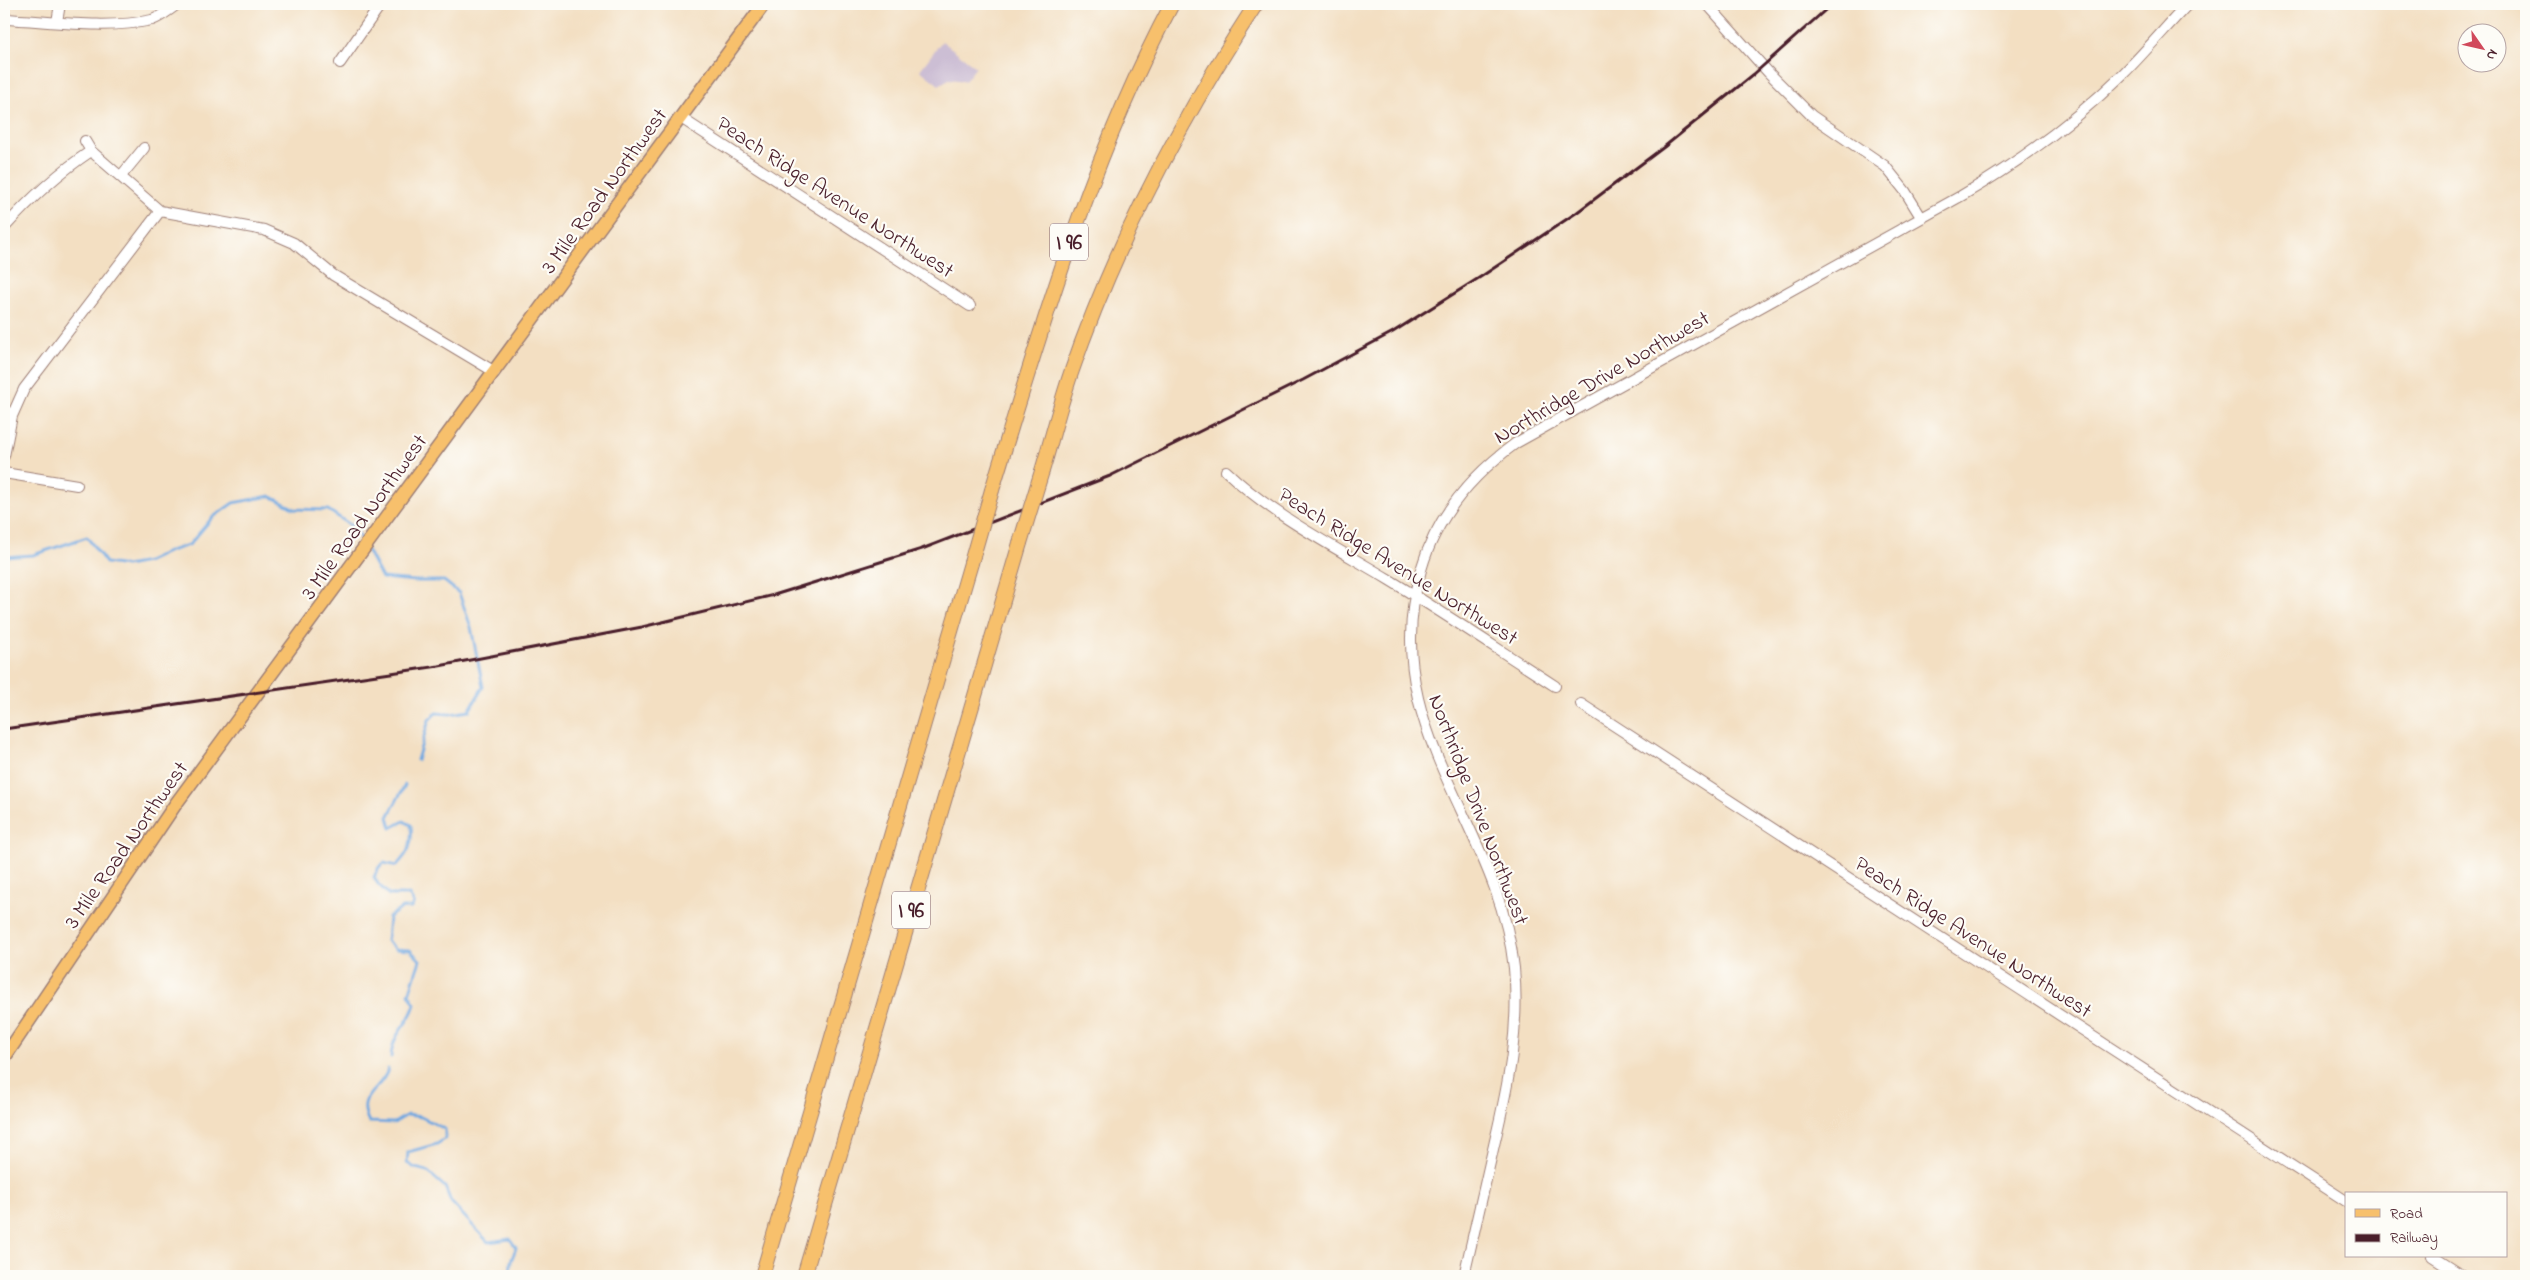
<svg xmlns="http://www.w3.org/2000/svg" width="2530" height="1280" viewBox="0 0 2530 1280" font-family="'Indie Flower',sans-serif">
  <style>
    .industrial { fill: #ccbed4 }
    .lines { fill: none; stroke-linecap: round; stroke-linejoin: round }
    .stream { stroke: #72a8e0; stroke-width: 3 }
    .minor-casing { stroke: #9e7f76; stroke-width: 12 }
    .major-casing { stroke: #9e7f76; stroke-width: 15 }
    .highway-casing { stroke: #9e7f76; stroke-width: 16 }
    .minor { stroke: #fff; stroke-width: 10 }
    .major { stroke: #f7c06c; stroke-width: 12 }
    .highway { stroke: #f7c06c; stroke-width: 14 }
    .rail { stroke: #4a1f2b; stroke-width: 3 }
    .highway-bridge-casing { stroke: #9e7f76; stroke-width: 16; stroke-linecap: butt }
    .highway-bridge { stroke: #f7c06c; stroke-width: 14 }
    .labels { text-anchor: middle; stroke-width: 4.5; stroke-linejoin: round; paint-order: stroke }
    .shield { fill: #fdfcf7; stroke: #806168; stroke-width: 1 }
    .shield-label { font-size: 21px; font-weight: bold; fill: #4a1f2b }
    .street-label { font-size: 22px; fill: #4a1f2b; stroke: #fdfcf7 }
  </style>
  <rect width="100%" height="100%" fill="#fdfcf7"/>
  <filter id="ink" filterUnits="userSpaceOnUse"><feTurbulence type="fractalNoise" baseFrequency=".02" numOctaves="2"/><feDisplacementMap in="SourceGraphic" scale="10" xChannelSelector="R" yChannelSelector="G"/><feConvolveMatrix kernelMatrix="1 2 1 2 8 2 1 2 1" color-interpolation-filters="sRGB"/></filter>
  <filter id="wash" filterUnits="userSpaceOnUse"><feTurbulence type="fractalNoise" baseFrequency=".0096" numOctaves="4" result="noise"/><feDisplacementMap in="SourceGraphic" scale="20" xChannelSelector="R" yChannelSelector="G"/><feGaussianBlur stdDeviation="1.12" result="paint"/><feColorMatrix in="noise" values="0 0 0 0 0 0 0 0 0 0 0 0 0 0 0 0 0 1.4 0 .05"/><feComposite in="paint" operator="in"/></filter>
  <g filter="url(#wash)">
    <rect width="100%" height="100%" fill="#f3dfc2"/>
    <path class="industrial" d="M942,41l34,26 -11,14 -16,-2 -10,6 -19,-15z"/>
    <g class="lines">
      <path class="stream" d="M367,550l15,28 33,3h29l15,12 12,34 12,60 -14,24 -19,3 -14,-1 -7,7 -12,40
        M4,557l29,-2 54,-18 19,26 20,3 21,-4 23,-11 19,-6 23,-27 21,-15 37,-7 25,13 33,1 27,18 8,15
        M391,1057c2,-27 18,-31 24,-53l-6,-10 11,-34 -10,-10 -14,-1 -9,-8 2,-24 13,-9h9l3,-5 -5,-8h-20l-11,-11 -4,-7 5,-10 5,-4 12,3c13,-13 17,-23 15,-41l-7,-4 -13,7 -3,-11 17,-32
        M388,1069c-6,22 -34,25 -19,53l25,1 13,-8 14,2 24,12v10l-8,5 -29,8 -1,11 8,5 12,3 18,16 6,15 37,40 22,-3 6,9 -5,13 -1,15"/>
    </g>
  </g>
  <g filter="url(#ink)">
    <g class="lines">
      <g class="minor-casing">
        <path id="minor" d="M1707,4l61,68 44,44 73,50 20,25 16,26
          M4,19c47,2 101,11 148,1 9,-3 18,-11 26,-16
          M57,22l3,-18
          M340,63l41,-59
          M681,118l289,188
          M85,141l6,10 69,60 104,19 30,13 39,32 162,97
          M121,176l23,-28
          M4,228c26,-29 54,-55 87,-77
          M4,456l8,-40 12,-27 136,-178
          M1226,471c46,44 107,75 162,108 56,34 111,71 167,107
          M4,473l73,12
          M1581,704l765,497
          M2432,1256l31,20
          M1464,1276c10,-43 20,-87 30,-131 14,-59 26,-116 20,-177 -15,-144 -139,-241 -93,-398 15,-53 51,-95 95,-127l445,-247c58,-34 114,-75 162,-122 23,-23 43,-47 65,-70"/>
      </g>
      <g class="major-casing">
        <path id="major" d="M4,1058l171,-253 589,-801"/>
      </g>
      <g class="highway-casing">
        <path id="highway" d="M1042,471c10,-33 18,-66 29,-98 45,-131 110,-254 185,-369
          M992,490c51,-166 98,-332 180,-486
          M762,1276l209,-713
          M804,1276l216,-733"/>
      </g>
      <use href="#minor" class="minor"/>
      <use href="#major" class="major"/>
      <use href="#highway" class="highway"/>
      <path class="rail" d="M4,729l435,-63 203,-39 132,-32 148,-46 188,-73 193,-96 90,-48 89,-56 94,-63 88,-66 90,-73 78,-70"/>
      <g class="highway-bridge-casing">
        <path id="highway-bridge" d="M1020,543l22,-72
          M971,563l21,-73"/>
      </g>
      <use href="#highway-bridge" class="highway-bridge"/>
    </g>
  </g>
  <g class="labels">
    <g class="shield">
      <rect x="1050" y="223.5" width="38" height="37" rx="4"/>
      <rect x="892" y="891.5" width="38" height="37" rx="4"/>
    </g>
    <g class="shield-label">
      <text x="1069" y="249">I 96</text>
      <text x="911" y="917">I 96</text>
    </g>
    <g class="street-label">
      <text transform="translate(603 190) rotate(-54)" y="8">3 Mile Road Northwest</text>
      <text transform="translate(836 196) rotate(33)" y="8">Peach Ridge Avenue Northwest</text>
      <text transform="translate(1601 376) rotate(-30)" y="8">Northridge Drive Northwest</text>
      <text transform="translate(363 516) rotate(-54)" y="8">3 Mile Road Northwest</text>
      <text transform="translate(1399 565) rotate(32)" y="8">Peach Ridge Avenue Northwest</text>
      <text transform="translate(1480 809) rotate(69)" y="8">Northridge Drive Northwest</text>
      <text transform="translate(125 844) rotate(-55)" y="8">3 Mile Road Northwest</text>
      <text transform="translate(1974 936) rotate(33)" y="8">Peach Ridge Avenue Northwest</text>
    </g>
  </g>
  <rect width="2530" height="1280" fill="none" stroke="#fdfcf7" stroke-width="20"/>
  <rect x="2345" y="1192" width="162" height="65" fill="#fdfcf7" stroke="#b5a4a5"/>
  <rect x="2355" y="1209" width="25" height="8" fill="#f7c06c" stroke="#b5a4a5"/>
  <text x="2390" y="1218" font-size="15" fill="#4a1f2b">Road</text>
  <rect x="2355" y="1234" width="25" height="8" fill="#4a1f2b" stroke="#b5a4a5"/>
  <text x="2390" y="1242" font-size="15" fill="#4a1f2b">Railway</text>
  <g transform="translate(2482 48) rotate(124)"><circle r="24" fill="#fdfcf7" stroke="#b5a4a5"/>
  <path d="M0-4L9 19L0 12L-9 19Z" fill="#d1495b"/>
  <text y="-8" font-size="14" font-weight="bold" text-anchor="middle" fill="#4a1f2b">N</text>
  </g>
</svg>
